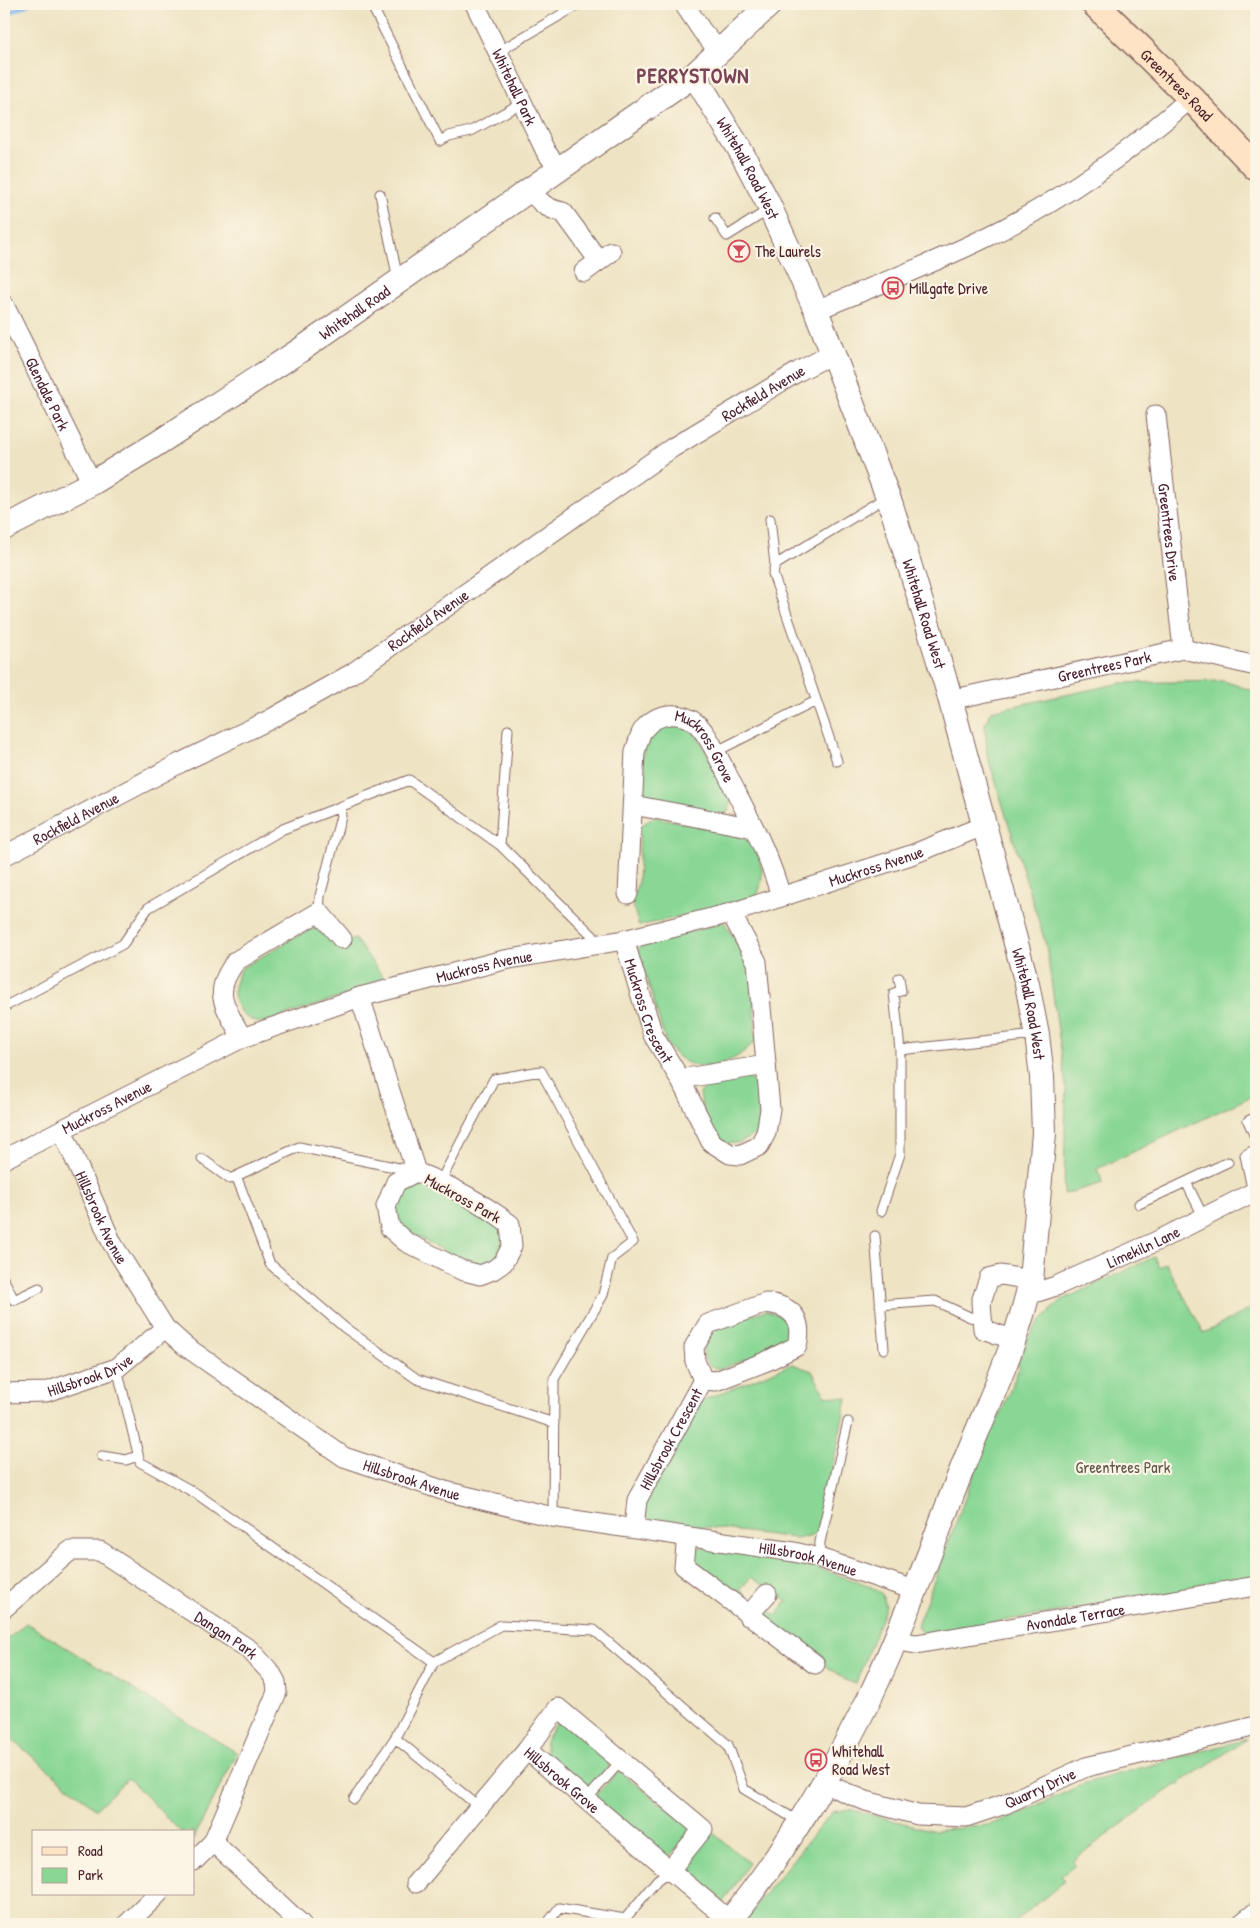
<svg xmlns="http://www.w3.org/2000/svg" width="1260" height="1928" viewBox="0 0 1260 1928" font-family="'Patrick Hand',sans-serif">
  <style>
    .green { fill: #8ad795; stroke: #6a7b60 }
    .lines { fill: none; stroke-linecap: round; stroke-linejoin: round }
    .stream { stroke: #82b4ef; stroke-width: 5 }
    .service-casing { stroke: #836460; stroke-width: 11 }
    .minor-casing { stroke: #836460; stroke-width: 21 }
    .tertiary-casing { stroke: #836460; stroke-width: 26 }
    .secondary-casing { stroke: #836460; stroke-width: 29 }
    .service { stroke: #fff; stroke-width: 9 }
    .minor { stroke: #fff; stroke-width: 19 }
    .tertiary { stroke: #fff; stroke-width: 24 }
    .secondary { stroke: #fee4c5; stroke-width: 26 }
    .labels { text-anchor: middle; stroke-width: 4.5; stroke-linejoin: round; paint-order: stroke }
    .street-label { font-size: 16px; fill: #4a1f2b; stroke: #fcf5e5 }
    .poi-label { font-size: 16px; fill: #4a1f2b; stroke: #fcf5e5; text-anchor: start }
    .park-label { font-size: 16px; fill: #5d564b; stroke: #fcf5e5 }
    .district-label { font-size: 21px; font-weight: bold; letter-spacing: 1px; fill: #7a4558; stroke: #fcf5e5 }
  </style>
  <rect width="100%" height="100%" fill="#fcf5e5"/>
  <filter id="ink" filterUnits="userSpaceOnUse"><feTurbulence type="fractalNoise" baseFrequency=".02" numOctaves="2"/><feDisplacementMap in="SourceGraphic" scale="10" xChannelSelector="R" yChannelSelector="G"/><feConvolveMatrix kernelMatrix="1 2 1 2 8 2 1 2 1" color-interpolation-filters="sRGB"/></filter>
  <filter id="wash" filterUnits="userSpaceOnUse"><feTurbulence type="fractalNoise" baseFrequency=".0096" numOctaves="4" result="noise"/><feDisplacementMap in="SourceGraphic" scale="20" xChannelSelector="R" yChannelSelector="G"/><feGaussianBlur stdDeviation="1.12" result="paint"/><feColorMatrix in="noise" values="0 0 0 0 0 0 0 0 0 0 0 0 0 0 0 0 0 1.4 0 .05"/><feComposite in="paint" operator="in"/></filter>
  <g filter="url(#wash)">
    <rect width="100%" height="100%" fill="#eee3c3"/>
    <path class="green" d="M1224,681l32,11v402l-159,75 6,14 -39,11 2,-108 -20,-141 -59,-191 -2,-30 6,-13 130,-28z
      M659,723h23l16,13 33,63 -3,13 -6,3 -69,-12 -11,-10c0,-33 -4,-43 17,-70z
      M655,817l82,17c23,12 31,38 20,62l-61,17 -57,13 -8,-26 7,-16 2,-58z
      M724,922l28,46 4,72c-26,30 -70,40 -91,0l-26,-88v-6z
      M327,926l14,17 14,-4 32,43 -125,41c-29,-4 -35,-33 -20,-55l66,-38z
      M741,1078l9,1c10,9 11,15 11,28 0,5 1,14 -1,19 -5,12 -25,22 -37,15 -15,-9 -21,-31 -23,-48l14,-13z
      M410,1184h12l73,36c14,23 6,43 -20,47l-72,-38c-14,-15 -8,-22 -2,-40z
      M1154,1257l5,10 7,-4 38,70 52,-27v274l-334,54 -5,-8 77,-205 5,-3 20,-50 -2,-4 11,-26 12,-17 22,-21z
      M766,1310l23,9 1,23 -69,27c-19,-2 -19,-14 -17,-31l12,-11z
      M792,1364l20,7 13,24 22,3 -28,133 -10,6 -14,1 -144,-18 -10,-9 60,-110z
      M704,1546l88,14 76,25 13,8 5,13 -30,77 -9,-2 -65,-46 -17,-15 2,-12 9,7 11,-14 -36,-24 -11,13 7,6 -6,3 -45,-35 -2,-6 2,-8z
      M26,1623l211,130 -43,85v-6h-13l-53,-54 -32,31 -92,-76v-91z
      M558,1721h5l45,38 1,8 -21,26 -39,-36c-8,-14 0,-24 9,-36z
      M1247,1739l-87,57 -87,64 1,6 -13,10 4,5 -53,43h-272l92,-112 17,-3 86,22 54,-6 29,-10 67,-32z
      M619,1771l74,57 -26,32 -73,-63z
      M712,1832l37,31 -28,42 -41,-35z"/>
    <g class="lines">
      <path class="stream" d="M4,15l24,-11"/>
    </g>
  </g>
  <g filter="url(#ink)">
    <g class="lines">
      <g class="service-casing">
        <path id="service" d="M371,4l69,137 9,-5 22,-5 51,-28
          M498,52l78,-46 -1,-2
          M380,194l18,85
          M715,218l12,18 43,-27
          M770,519l5,46
          M508,730l-8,115 93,91 1,9
          M715,752l101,-51
          M837,761l-64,-187 2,-9 113,-69
          M319,912l1,-16 21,-80 -1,-9
          M899,978l2,13 -7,2 6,57
          M4,1007l119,-63 25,-36 135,-79 126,-49 91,65
          M1256,1117l-8,4 8,18
          M202,1159l28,20 69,-32 114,24
          M237,1178l33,86 75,64 72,51 137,44
          M440,1182l54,-103 47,-8 92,171 -21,16 -9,37 -49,84 -1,138
          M1186,1182l18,36
          M1253,1193l-8,-38 11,-6
          M1139,1204l89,-42
          M881,1211l19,-57v-104l135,-15
          M875,1236l9,113
          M4,1280l10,20 25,-12
          M880,1305l55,-4 35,16 12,2
          M117,1368l23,94 57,32 237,168
          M102,1456l24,4 12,-4
          M819,1558l1,-16 28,-120
          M395,1738l83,68
          M354,1799l41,-61 39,-76 67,-37 93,5 134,115 16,44 54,32
          M586,1800l34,-38
          M547,1924l12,-16 66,11 32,-39 12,-9"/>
      </g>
      <g class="minor-casing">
        <g id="minor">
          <path id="s1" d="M475,4l71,148 13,17"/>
          <path d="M684,4l18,27 18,21"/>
          <path d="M531,189c8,14 16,20 32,23l36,49"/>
          <path d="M584,272l27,-20"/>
          <path id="s2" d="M4,305l88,178"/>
          <path d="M816,310c55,-22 111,-44 165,-70 76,-36 147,-87 210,-142"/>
          <path id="s3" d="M1156,415l27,234"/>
          <path id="s4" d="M950,700l233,-51 73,17"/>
          <path d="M633,805l121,23"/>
          <path id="s5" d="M4,856l176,-93 89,-43 82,-46 321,-226 127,-77 35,-18"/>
          <path id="s6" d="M628,894l7,-143c3,-6 4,-16 8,-21 14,-18 37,-20 54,-6 12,11 20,32 28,46 20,41 44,82 56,127"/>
          <path id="s7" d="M624,940l29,95 27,44 31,63 19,12 10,1 19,-9 7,-13 4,-24 -13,-147 -26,-49"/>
          <path d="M360,997l56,175"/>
          <path d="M242,1038c-17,-33 -31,-44 -6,-77l83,-49 23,27"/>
          <path d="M680,1079l86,-14"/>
          <path id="s8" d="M62,1130l50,113 53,85 20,18 159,111 101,34 108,26 241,35 25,6 95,32"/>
          <path id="s9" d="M4,1159l238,-121 118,-41 144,-37 120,-20 107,-27 180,-58 72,-29"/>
          <path d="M416,1172c33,13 65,30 94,52l2,22 -9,17 -10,7 -13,5 -19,-5 -55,-28 -16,-14 -4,-22 10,-24z"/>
          <path id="s10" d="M1028,1295l28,-9 101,-45 99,-50"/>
          <path d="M766,1303c28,3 37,17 31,43l-30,15 -51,20 -13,-1 -8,-19 -1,-14 14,-23z"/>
          <path d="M1014,1340l-31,-11 -2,-27 8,-24 12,-3 30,5"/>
          <path id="s11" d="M4,1393l42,-1 71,-24 48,-40"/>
          <path id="s12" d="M634,1528l3,-28 66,-120"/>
          <path d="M687,1537l-3,29 131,98"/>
          <path id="s13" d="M4,1608l66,-57h30l150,99 21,23 5,9 1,10 -64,150 -19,19"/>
          <path d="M748,1616l19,-22"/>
          <path id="s14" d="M894,1640l22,4 340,-58"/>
          <path id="s15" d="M527,1750l203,171"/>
          <path id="s16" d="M823,1783l43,18 52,14 48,2 39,-13 81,-37 170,-41"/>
          <path d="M213,1842l88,82"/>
          <path d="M416,1883l111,-133 31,-42 145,121 -34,42"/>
          <path d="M127,1924l31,-30"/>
          <path d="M1241,1924l15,-12"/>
        </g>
      </g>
      <g class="tertiary-casing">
        <g id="tertiary">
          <path id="s17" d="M694,75l45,73 28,53 49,109 75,195 56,182 80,297 10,51 5,42 2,56 -13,147c-14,66 -45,127 -69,189 -30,76 -57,154 -92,228 -40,80 -87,158 -143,227"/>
          <path id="s18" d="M4,528l88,-45 63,-38 144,-94 395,-276 76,-71"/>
        </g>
      </g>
      <g class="secondary-casing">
        <g id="secondary">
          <path id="s19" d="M1095,4l96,94 65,69"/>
        </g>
      </g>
      <use href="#service" class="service"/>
      <use href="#minor" class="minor"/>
      <use href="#tertiary" class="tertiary"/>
      <use href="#secondary" class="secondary"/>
    </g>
  </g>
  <defs>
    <g id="bar-ring" transform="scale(1.125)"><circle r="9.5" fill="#fcf5e5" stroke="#d1495b" stroke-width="1.5"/><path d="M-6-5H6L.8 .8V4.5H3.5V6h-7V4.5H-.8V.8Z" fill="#d1495b"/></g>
    <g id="bus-ring" transform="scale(1.125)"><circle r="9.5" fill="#fcf5e5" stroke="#d1495b" stroke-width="1.5"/><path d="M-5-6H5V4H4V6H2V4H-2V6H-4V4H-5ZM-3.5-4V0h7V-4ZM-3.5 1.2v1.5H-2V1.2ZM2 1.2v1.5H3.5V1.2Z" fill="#d1495b"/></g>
  </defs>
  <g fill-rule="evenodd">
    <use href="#bar-ring" x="739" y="251"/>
    <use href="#bus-ring" x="893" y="288"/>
    <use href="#bus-ring" x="816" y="1760"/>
  </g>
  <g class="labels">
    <g class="street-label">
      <text dy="6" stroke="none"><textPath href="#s19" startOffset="115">Greentrees Road</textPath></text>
      <text dy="6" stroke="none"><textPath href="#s1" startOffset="92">Whitehall Park</textPath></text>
      <text dy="6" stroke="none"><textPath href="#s17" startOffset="108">Whitehall Road West</textPath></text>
      <text dy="6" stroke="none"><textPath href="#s18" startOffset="412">Whitehall Road</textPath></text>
      <text dy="6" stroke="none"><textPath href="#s2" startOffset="99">Glendale Park</textPath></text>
      <text dy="6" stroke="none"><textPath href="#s5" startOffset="891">Rockfield Avenue</textPath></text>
      <text dy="6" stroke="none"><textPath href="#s3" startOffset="118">Greentrees Drive</textPath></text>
      <text dy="6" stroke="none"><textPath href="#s17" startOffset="588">Whitehall Road West</textPath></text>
      <text dy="6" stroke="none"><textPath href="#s5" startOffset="486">Rockfield Avenue</textPath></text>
      <text dy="6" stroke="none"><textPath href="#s4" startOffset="158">Greentrees Park</textPath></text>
      <text dy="6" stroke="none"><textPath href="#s6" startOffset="248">Muckross Grove</textPath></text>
      <text dy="6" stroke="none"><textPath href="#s5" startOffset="81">Rockfield Avenue</textPath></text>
      <text dy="6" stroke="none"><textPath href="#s9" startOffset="925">Muckross Avenue</textPath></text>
      <text dy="6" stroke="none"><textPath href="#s9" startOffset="520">Muckross Avenue</textPath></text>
      <text dy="6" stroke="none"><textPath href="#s17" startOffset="992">Whitehall Road West</textPath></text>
      <text dy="6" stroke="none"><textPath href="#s7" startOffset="75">Muckross Crescent</textPath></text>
      <text dy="6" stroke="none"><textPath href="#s9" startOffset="115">Muckross Avenue</textPath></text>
      <text transform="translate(463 1198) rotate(29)" y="6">Muckross Park</text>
      <text dy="6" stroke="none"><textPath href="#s8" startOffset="96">Hillsbrook Avenue</textPath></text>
      <text dy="6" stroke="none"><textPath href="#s10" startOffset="125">Limekiln Lane</textPath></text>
      <text dy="6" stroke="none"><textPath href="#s11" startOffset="89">Hillsbrook Drive</textPath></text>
      <text dy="6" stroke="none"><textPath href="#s12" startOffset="98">Hillsbrook Crescent</textPath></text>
      <text dy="6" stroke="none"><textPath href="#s8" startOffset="516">Hillsbrook Avenue</textPath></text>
      <text dy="6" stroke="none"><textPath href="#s8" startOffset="921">Hillsbrook Avenue</textPath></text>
      <text dy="6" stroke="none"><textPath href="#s14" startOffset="184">Avondale Terrace</textPath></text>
      <text dy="6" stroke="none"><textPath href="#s13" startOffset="269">Dangan Park</textPath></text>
      <text dy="6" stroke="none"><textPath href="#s15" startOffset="46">Hillsbrook Grove</textPath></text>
      <text dy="6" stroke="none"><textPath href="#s16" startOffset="228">Quarry Drive</textPath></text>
    </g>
    <g class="poi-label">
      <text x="755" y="257">The Laurels</text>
      <text x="909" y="294">Millgate Drive</text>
      <text x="832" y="1757">Whitehall<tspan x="832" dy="18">Road West</tspan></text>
    </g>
    <g class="park-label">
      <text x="1123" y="1473">Greentrees Park</text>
    </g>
    <g class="district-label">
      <text x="693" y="83">PERRYSTOWN</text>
    </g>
  </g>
  <rect width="1260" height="1928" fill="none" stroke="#fcf5e5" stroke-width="20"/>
  <rect x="32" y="1830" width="162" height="65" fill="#fcf5e5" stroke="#b59f9b"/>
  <rect x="42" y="1847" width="25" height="8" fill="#fee4c5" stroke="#b59f9b"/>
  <text x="78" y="1856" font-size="15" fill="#4a1f2b">Road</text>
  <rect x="42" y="1868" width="25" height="15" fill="#8ad795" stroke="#b59f9b"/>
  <text x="78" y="1880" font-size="15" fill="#4a1f2b">Park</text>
</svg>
